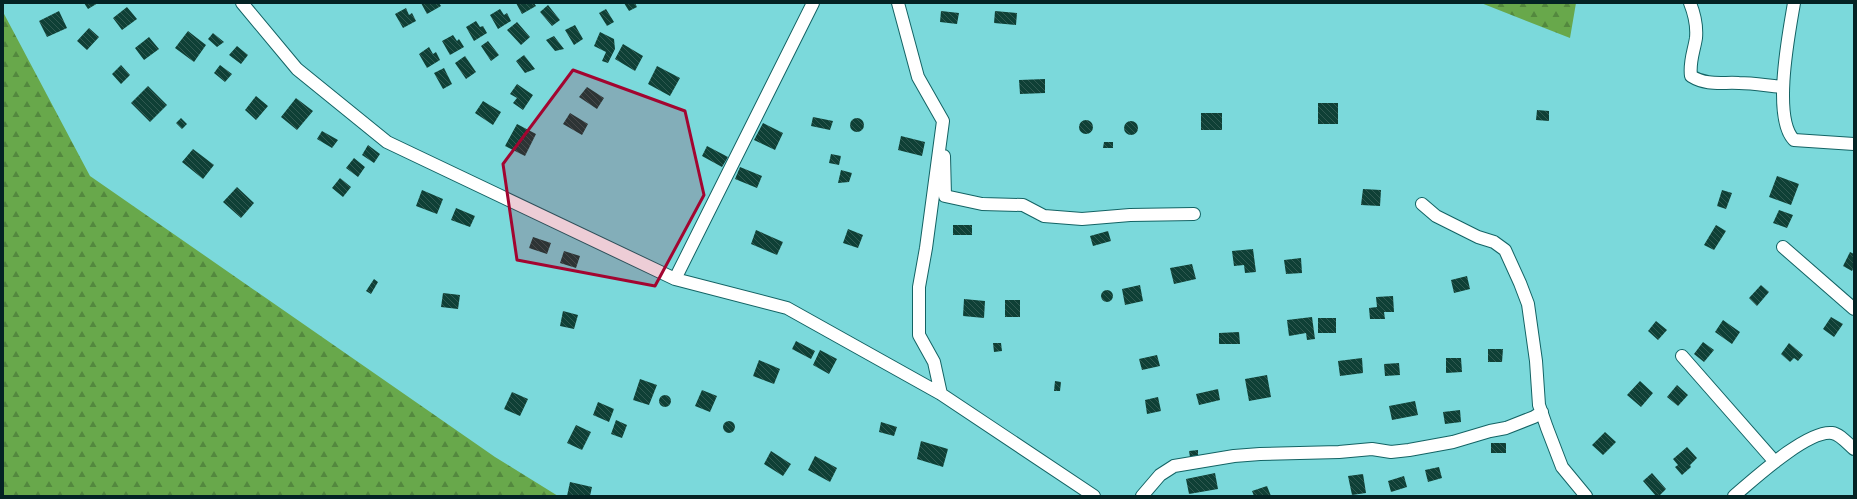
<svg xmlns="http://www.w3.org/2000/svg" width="1857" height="499" viewBox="0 0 1857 499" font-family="'Source Sans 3',sans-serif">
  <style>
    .forest { fill: url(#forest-firs) }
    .building { fill: url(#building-back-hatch) }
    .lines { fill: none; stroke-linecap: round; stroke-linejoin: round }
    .minor-casing { stroke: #136364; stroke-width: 14 }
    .minor { stroke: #fff; stroke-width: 12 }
    .marked { fill: #a30530; fill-opacity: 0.2; stroke: #a30530; stroke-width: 3; stroke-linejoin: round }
  </style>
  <defs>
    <pattern id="forest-firs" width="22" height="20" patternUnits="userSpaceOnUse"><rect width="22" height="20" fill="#68a84b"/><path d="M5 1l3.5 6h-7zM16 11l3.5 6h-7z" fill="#53883e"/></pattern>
    <pattern id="building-back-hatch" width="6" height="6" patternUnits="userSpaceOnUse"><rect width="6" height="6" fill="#0f4036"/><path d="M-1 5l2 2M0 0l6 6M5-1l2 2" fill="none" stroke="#305951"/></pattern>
  </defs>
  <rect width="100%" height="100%" fill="#7bd9db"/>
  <path class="forest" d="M1481,3h95l-6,35z
    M3,12l87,164 405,281 63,39h-555z"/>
  <path class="building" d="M84,3h14l-10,6z
    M421,3h18l2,3 -14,8z
    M516,3h18l2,3 -14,8z
    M624,3h11l2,4 -8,4z
    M548,5l12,15 -8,6 -12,-14z
    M127,7l10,12 -15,11 -9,-12z
    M406,8l3,7 3,-2 4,8 -13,7 -8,-14z
    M500,9l4,6 3,-2 4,8 -13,8 -8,-14z
    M606,9l8,13 -7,4 -8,-13z
    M59,11l8,17 -20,9 -8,-16z
    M941,11l18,2 -2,11 -17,-2z
    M995,11l22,2 -1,12 -22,-2z
    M476,21l4,6 3,-1 4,7 -13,8 -8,-14z
    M517,22l13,15 -9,8 -14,-15z
    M575,25l8,14 -9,6 -9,-15z
    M89,28l10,9 -12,13 -10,-9z
    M188,31l18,14 -12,17 -19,-14z
    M600,32l14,7 1,10 -7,14 -6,-2 4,-9 -12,-6z
    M213,33l11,9 -7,5 -9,-8z
    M453,35l4,6 2,-2 5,8 -14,8 -8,-14z
    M554,36l10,13 -9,2 -9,-11z
    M149,37l10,12 -15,11 -9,-12z
    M488,41l11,14 -8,6 -10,-15z
    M623,44l20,12 -8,15 -20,-12z
    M237,46l11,9 -7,9 -12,-9z
    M429,47l4,7 3,-2 4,8 -13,8 -8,-14z
    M524,55l11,14 -10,4 -9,-12z
    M465,56l11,16 -10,7 -11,-16z
    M121,65l9,10 -9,9 -9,-10z
    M220,65l12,9 -7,8 -11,-9z
    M657,66l23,12 -10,18 -22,-12z
    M444,68l8,16 -9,5 -9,-16z
    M1045,79v14l-25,1 -1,-14z
    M517,84l16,11 -10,15 -10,-7 4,-5 -7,-4z
    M148,86l19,19 -17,17 -19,-19z
    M587,87l17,11 -7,11 -18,-12z
    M256,96l12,10 -12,14 -11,-10z
    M296,98l17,13 -16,19 -16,-13z
    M483,101l18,11 -8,13 -18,-12z
    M1318,103h20v21h-20z
    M1537,110l12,1v10l-13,-1z
    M570,113l18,11 -6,11 -19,-11z
    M1201,113h21v17h-21z
    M813,117l20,4 -3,9 -19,-4z
    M850 125a7 7 0 1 1 14 0a7 7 0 1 1-14 0Z
    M181,118l6,6 -5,5 -6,-6z
    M1079 127a7 7 0 1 1 14 0a7 7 0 1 1-14 0Z
    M1124 128a7 7 0 1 1 14 0a7 7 0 1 1-14 0Z
    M763,123l20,10 -8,17 -21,-10z
    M517,124l19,10 -11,22 -20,-10z
    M322,131l16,9 -6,8 -15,-9z
    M901,136l24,6 -3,14 -24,-6z
    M1104,142h9v6h-10z
    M368,145l12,9 -6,9 -12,-8z
    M707,146l21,11 -6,10 -20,-11z
    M193,149l21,16 -11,14 -21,-17z
    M831,154l10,2 -2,9 -10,-2z
    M354,158l11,9 -7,10 -12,-9z
    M740,167l22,9 -5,12 -22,-9z
    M841,170l11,3 -3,9 -11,1z
    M1777,176l22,8 -8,21 -22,-8z
    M340,178l11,9 -8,10 -11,-9z
    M237,187l17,16 -13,15 -18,-16z
    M1363,189l18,1 -1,16 -19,-1z
    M422,190l21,9 -6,15 -21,-8z
    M1722,190l10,3 -6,16 -9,-3z
    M456,208l19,8 -5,11 -19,-7z
    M1779,210l14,5 -6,13 -14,-5z
    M953,225h19v10h-19z
    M1716,225l10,6 -12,19 -10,-5z
    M848,229l15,6 -5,13 -15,-5z
    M756,230l27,12 -6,13 -26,-11z
    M1108,231l3,10 -18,5 -3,-10z
    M533,237l18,6 -4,11 -18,-6z
    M1253,249l3,23 -11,1 -1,-8 -10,1 -2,-15z
    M564,251l16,5 -4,12 -16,-5z
    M1850,252l4,2v13l-2,4 -9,-5z
    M1301,258l1,15 -16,1 -2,-14z
    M1192,264l4,15 -22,5 -4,-16z
    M1467,276l3,13 -16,4 -3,-13z
    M374,279l4,3 -7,12 -5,-3z
    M1140,285l3,16 -18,4 -3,-16z
    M1761,285l8,7 -12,14 -8,-8z
    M1101 296a6 6 0 1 1 12 0a6 6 0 1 1-12 0Z
    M443,293l17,2 -2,14 -17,-2z
    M1393,296l1,16h-10l1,7h-15l-1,-11 8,-1 -1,-10z
    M964,299l21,2 -1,17 -21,-2z
    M1005,300h15v17h-15z
    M563,311l15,4 -4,14 -14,-3z
    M1312,317l3,22 -8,1 -1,-7 -17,3 -2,-16z
    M1831,317l12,7 -9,13 -11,-8z
    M1318,318h18v15h-18z
    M1723,320l17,12 -8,12 -17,-12z
    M1656,321l11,9 -9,10 -10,-9z
    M1239,332l1,12h-21v-11z
    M796,341l19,10 -4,8 -19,-10z
    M1703,342l11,8 -10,12 -10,-8z
    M993,343h8l1,8 -8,1z
    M1789,343l14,12 -5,6 -4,-3 -4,4 -9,-8z
    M1488,349h15l-1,13h-14z
    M820,350l17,9 -8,15 -16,-9z
    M1157,355l3,11 -18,4 -3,-11z
    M1362,358l1,15 -23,3 -2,-15z
    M1446,358h15l1,14 -16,1z
    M759,360l21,9 -6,15 -21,-8z
    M1399,363l1,12 -15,1 -1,-12z
    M1267,375l4,22 -22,4 -4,-22z
    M640,379l17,6 -8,20 -16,-5z
    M1055,381l6,1 -1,9h-6z
    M1640,381l13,12 -12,14 -14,-12z
    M1677,385l11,10 -10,11 -11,-9z
    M1218,389l2,11 -21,5 -3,-11z
    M702,390l15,6 -7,16 -15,-6z
    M512,392l16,7 -8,17 -16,-7z
    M659 401a6 6 0 1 1 12 0a6 6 0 1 1-12 0Z
    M1158,397l3,14 -14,3 -2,-14z
    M1415,401l3,14 -26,5 -3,-14z
    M598,402l16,7 -5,13 -16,-7z
    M1460,410l1,12 -16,2 -2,-12z
    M616,420l11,5 -5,13 -11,-4z
    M723 427a6 6 0 1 1 12 0a6 6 0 1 1-12 0Z
    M881,422l16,5 -3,9 -15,-4z
    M576,425l15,7 -9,18 -15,-7z
    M1605,432l11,10 -13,13 -11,-10z
    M921,441l27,8 -5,18 -26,-8z
    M1491,443h15v10h-15z
    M1687,447l10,11 -7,7 1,2 -9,8 -7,-8 3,-2 -5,-6z
    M1198,450v5l-8,2 -1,-6z
    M771,451l20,13 -8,12 -19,-12z
    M815,456l22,12 -7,14 -22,-12z
    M1439,467l3,11 -14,4 -3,-12z
    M1215,473l3,16 -29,5 -3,-15z
    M1652,473l14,16 -7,7h-3l-13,-15z
    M1363,474l3,19 -14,2 -4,-19z
    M1404,476l3,11 -16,5 -3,-11z
    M570,482l22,5 -2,9h-23z
    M1267,486l4,10h-17l-2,-5z"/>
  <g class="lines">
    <g class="minor-casing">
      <path id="minor" d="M242,3l55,66 90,73 288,137 112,29 154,86 153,102
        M898,3l20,74 25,44 -17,127 -7,39v48l15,27 7,32
        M1690,3c4,10 7,24 6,35 -2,13 -7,24 -5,38 16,10 31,6 48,7 15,0 30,3 44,4
        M1794,3c-5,30 -22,115 0,137l60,4
        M944,156l1,40 37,8 41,1 21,11 38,3 48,-4 64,-1
        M1422,204l14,12 42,21 16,5 11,8 15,33 8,21 8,57 3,44 8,23 15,39 24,29
        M1783,247l71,62
        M675,279l138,-276
        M1682,356l93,106
        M1142,496l18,-21 14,-9 60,-10 26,-2 79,-2 33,-3 19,3 18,-2 44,-8 37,-11 16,-3 28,-11 8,-5
        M1734,496c19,-16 73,-66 98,-63 8,1 16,11 22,16"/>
    </g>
    <use href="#minor" class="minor"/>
  </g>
  <path class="marked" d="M573,70l112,41 19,84 -49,91 -138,-26 -14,-96z"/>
  <rect width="1857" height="499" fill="none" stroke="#042324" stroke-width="8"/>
</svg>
